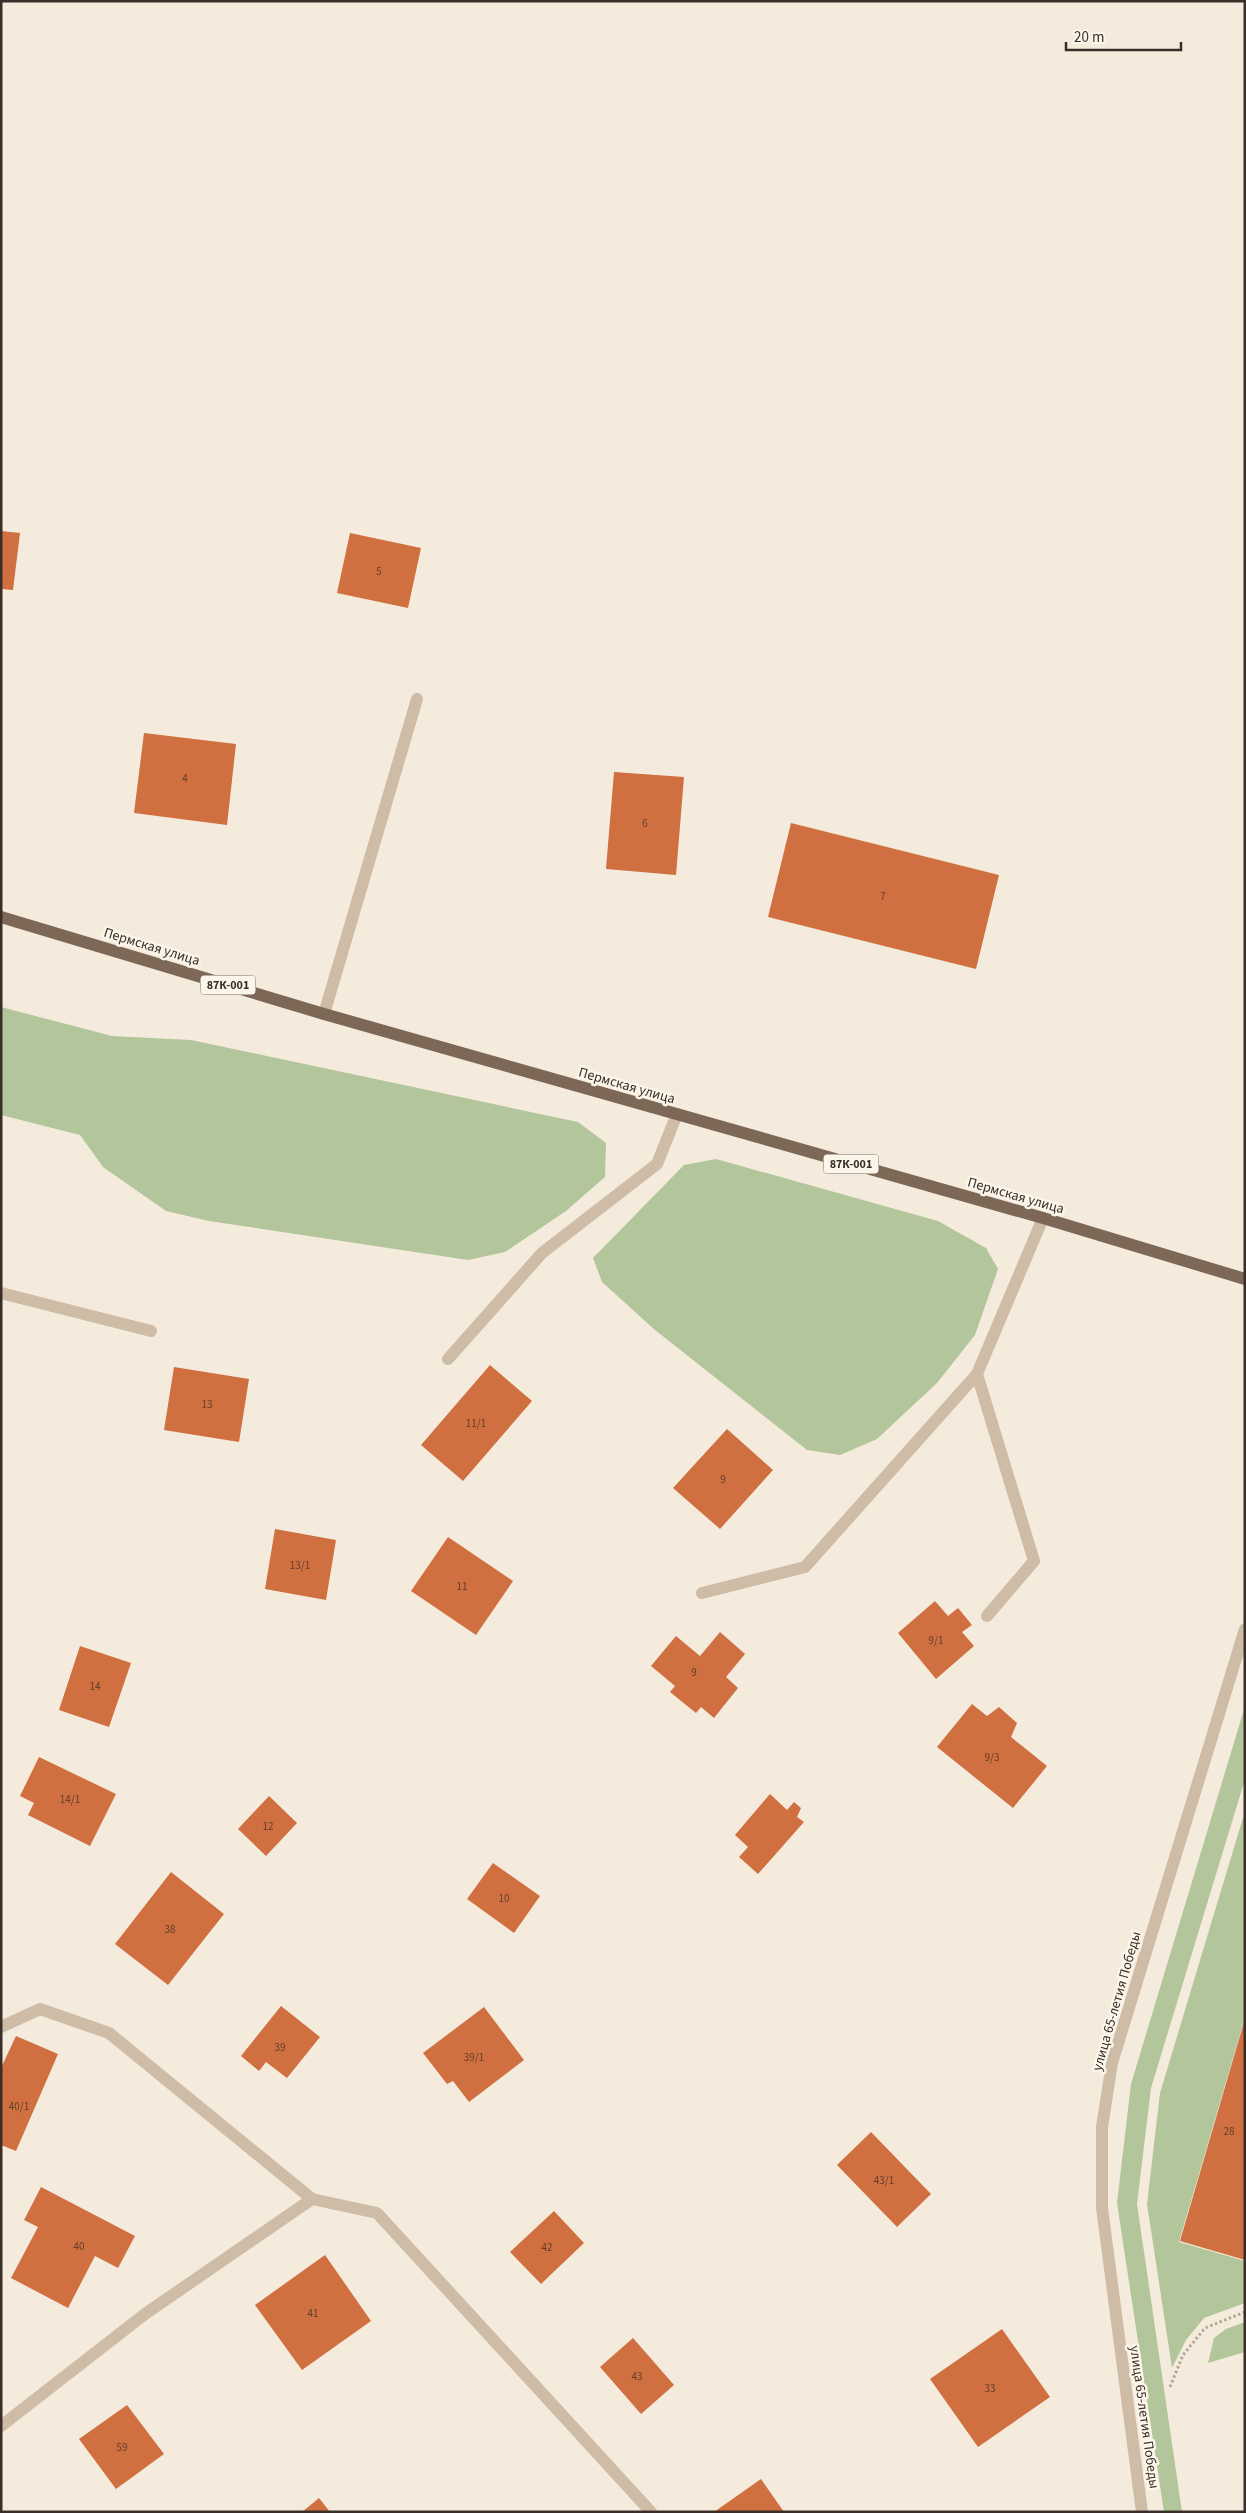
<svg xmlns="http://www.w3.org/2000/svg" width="1246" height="2513" viewBox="0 0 1246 2513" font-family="'Source Sans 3',sans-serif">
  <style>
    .green { fill: #b3c59b }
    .building { fill: #d06f3f }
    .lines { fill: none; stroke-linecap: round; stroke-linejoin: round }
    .path { stroke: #baa691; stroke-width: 3; stroke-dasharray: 2.5 2.5; stroke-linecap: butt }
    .lane { stroke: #cebca7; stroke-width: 12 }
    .street { stroke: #cebca7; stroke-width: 12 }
    .primary { stroke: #7d6858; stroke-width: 12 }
    .labels { text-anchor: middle; stroke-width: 5; stroke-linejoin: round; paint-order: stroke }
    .number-label { font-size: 11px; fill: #603f2e }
    .shield { fill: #fbf5ea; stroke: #746a62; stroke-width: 1 }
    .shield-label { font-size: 12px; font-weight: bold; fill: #3a2f28 }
    .street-label { font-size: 14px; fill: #3a2f28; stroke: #fbf5ea }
  </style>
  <rect width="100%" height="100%" fill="#f5ebdd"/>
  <path class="green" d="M1,1007l111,29 79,4 387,82 28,21 -1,34 -39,34 -61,41 -37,8 -259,-39 -43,-10 -63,-44 -23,-32 -79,-20z
    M716,1159l222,62 48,27 12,21 -23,66 -38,48 -60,56 -37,16 -33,-5 -152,-120 -53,-48 -9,-24 91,-93z
    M1245,1706v73l-94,309 -14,116 45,308h-18l-47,-309 14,-119z
    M1245,1811v206l-66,225 66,19v42l-41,15 -18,22 -14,28 -25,-164 13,-111z
    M1245,2322v30l-37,11 6,-25 12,-9z"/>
  <path class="building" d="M1,531l19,2 -7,57 -12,-1z
    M350,533l71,15 -13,60 -71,-15z
    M144,733l92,11 -9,81 -93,-12z
    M614,772l70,5 -8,98 -70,-6z
    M791,823l208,52 -23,94 -208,-52z
    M490,1365l42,36 -69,80 -42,-36z
    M174,1367l75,12 -10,63 -75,-12z
    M727,1429l46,41 -53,59 -47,-41z
    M275,1529l61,11 -10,60 -61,-11z
    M448,1537l65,44 -37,54 -65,-44z
    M935,1601l13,15 10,-8 14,17 -10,7 12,14 -38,33 -38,-46z
    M720,1632l25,22 -19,23 12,11 -24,30 -13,-11 -5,6 -26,-21 5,-6 -24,-20 25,-30 24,20z
    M80,1646l51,17 -22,64 -50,-17z
    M972,1704l15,12 12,-9 18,16 -6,14 36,29 -34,42 -76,-61z
    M39,1757l77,37 -26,52 -62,-31 6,-12 -14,-7z
    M770,1794l17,16 7,-8 7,6 -4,9 7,5 -46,52 -19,-17 9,-10 -13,-12z
    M269,1796l28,27 -31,33 -28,-27z
    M493,1863l47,33 -26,37 -47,-34z
    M171,1872l53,42 -56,71 -53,-41z
    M281,2006l39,31 -33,41 -21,-16 -7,9 -18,-15z
    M484,2007l40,53 -55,42 -16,-21 -6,3 -24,-31z
    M1244,2022h1v238l-65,-19z
    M16,2036l42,18 -42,97 -15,-6v-77z
    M871,2132l60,62 -34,33 -60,-62z
    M41,2187l94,49 -17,32 -23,-12 -27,52 -57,-30 27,-51 -14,-7z
    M554,2211l30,32 -43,41 -31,-32z
    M325,2255l46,66 -69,49 -47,-65z
    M1002,2329l48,68 -72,50 -48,-68z
    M633,2338l41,47 -33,29 -41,-47z
    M127,2405l37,49 -48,35 -37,-50z
    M761,2479l23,33h-70z
    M319,2498l11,14h-28z"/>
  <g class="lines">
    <path class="path" d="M1170,2387l13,-32 22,-27 40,-16"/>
    <path class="lane" d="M324,1014l93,-315
      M1,1293l150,38
      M448,1359l94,-106 115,-89 20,-50
      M977,1374l66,-156
      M702,1593l103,-26 172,-193 57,187 -47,55"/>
    <path class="street" d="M1,2027l39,-18 69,24 203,166 -167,115 -144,112
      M312,2199l65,14 274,299
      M1142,2512l-40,-304v-81l10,-64 133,-434"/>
    <path class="primary" d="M1,917l323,97 719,204 202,61"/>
  </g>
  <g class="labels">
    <g class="number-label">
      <text x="379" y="575">5</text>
      <text x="185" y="782">4</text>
      <text x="645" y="827">6</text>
      <text x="883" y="900">7</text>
      <text x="207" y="1408">13</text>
      <text x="476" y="1427">11/1</text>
      <text x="723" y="1483">9</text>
      <text x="300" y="1569">13/1</text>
      <text x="462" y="1590">11</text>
      <text x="936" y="1644">9/1</text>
      <text x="694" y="1676">9</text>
      <text x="95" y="1690">14</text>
      <text x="992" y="1761">9/3</text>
      <text x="70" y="1803">14/1</text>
      <text x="268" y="1830">12</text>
      <text x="504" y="1902">10</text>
      <text x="170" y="1933">38</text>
      <text x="280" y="2051">39</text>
      <text x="474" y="2061">39/1</text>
      <text x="19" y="2110">40/1</text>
      <text x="1229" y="2135">28</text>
      <text x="884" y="2184">43/1</text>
      <text x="79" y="2250">40</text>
      <text x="547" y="2251">42</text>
      <text x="313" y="2317">41</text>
      <text x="637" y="2380">43</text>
      <text x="990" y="2392">33</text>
      <text x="122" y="2451">59</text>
    </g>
    <g class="shield">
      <rect x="200.5" y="975.5" width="55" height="19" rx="4"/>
      <rect x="823.5" y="1154.5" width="55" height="19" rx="4"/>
    </g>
    <g class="shield-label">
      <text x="228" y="989">87К-001</text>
      <text x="851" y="1168">87К-001</text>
    </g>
    <g class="street-label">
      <text transform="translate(152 946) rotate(17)" y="5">Пермская улица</text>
      <text transform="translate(627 1085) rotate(16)" y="5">Пермская улица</text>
      <text transform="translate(1016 1195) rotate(16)" y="5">Пермская улица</text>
      <text transform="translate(1116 2001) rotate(-74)" y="5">улица 65-летия Победы</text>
      <text transform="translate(1145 2417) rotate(82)" y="5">улица 65-летия Победы</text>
    </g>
  </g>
  <rect width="1246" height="2513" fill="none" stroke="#3a2f28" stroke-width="5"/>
  <path d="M1066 42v8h115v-8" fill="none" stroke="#3a2f28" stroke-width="2.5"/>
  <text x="1074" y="42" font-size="15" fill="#3a2f28" stroke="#fbf5ea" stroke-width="4" paint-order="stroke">20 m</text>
</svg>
